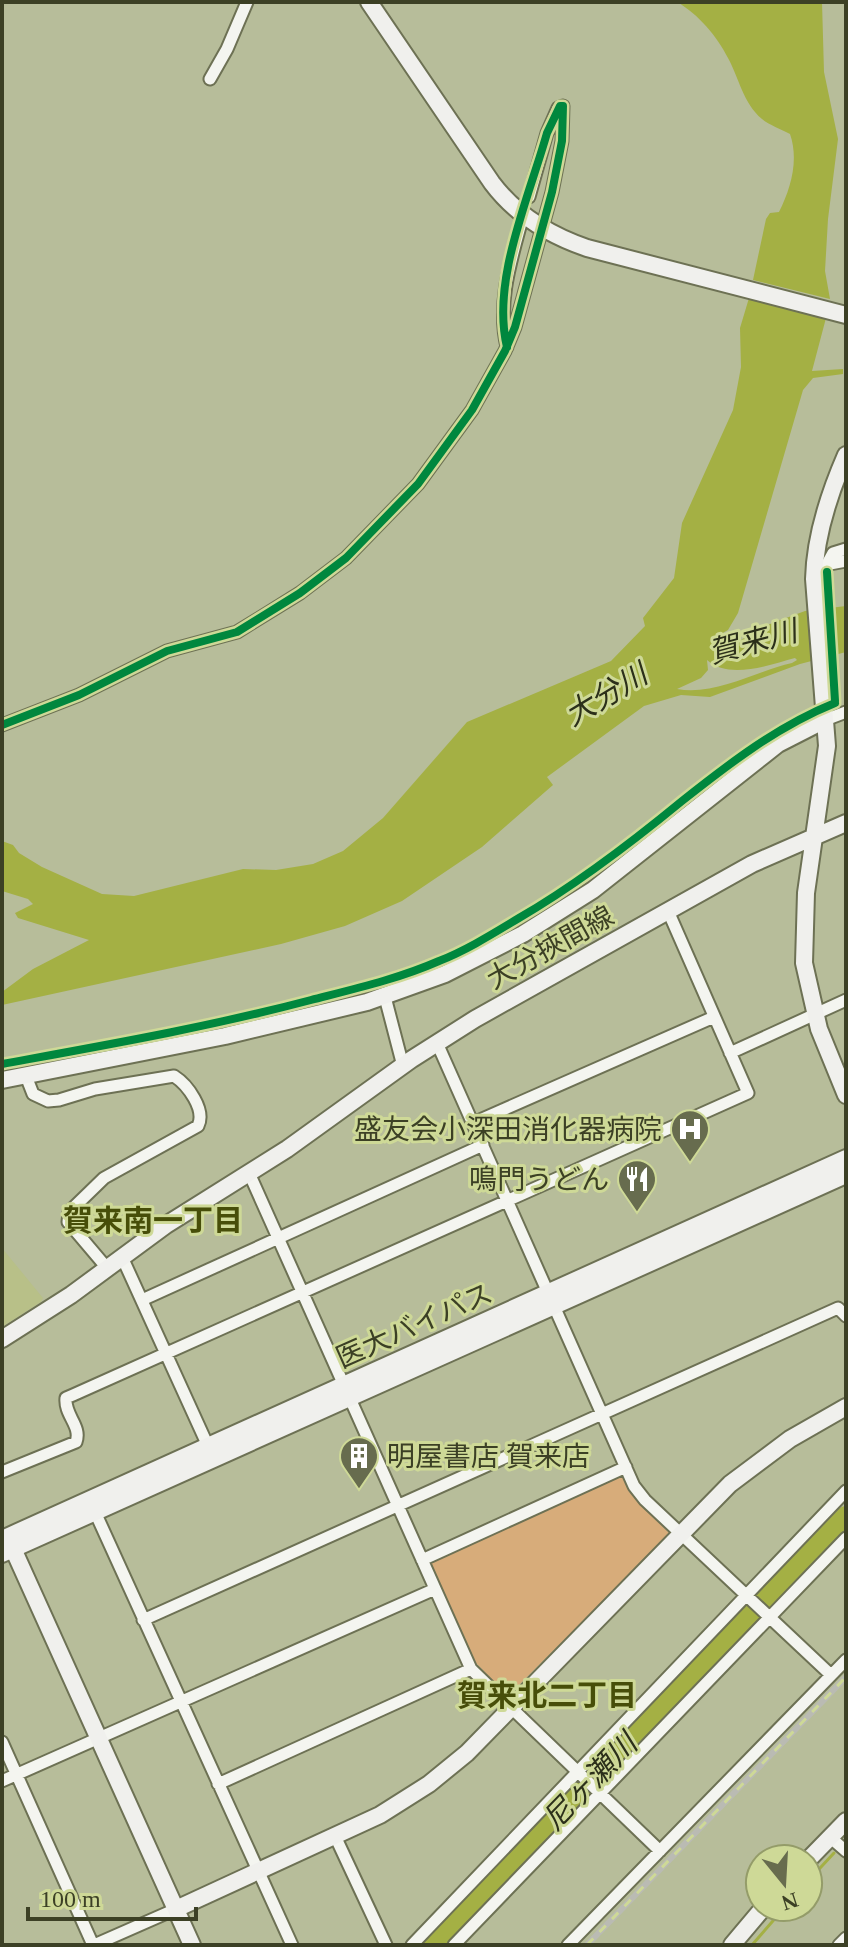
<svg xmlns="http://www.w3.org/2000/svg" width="848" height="1947" viewBox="0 0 848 1947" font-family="'Times New Roman','Noto Sans JP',serif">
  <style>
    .built { fill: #b8c088 }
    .green { fill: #d7ac7a }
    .water { fill: #a4b044; fill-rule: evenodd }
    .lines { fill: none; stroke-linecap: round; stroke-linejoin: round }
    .stream { stroke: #a4b044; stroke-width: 3 }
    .river { stroke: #a4b044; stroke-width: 20 }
    .street-casing { stroke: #6d7154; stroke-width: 15 }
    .secondary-casing { stroke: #6d7154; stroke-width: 20 }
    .street { stroke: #f4f5f0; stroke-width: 11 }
    .secondary { stroke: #f0f0ed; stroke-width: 16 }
    .rail-casing { stroke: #babbb3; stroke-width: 6 }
    .rail { stroke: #ced997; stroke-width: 3; stroke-dasharray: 9; stroke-linecap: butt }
    .cycleway-casing { stroke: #ced997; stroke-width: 13 }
    .cycleway { stroke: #00873e; stroke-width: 8 }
    .labels { text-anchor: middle; stroke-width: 6; stroke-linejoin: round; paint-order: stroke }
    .street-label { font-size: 28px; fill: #3c4025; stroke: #ced997 }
    .poi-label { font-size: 28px; fill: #3c4025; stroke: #ced997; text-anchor: end }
    .water-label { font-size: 30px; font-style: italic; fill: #2c301a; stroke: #ced997 }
    .neighbourhood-label { font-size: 30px; font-weight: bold; fill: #474e09; stroke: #ced997 }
  </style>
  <rect width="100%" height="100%" fill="#b7bd9a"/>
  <path class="built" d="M2,1248l41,50 -2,4 -39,25z"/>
  <path class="green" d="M619,1475l6,3 9,18 36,38 -162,162 -32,-33 -46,-102z"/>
  <path class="water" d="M677,2h145l2,70 14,67 -10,80 -3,52 5,28 -77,-19 13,-61 4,-6 9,-1c12,-24 20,-52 11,-78 -9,-5 -21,-9 -28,-15 -19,-16 -23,-41 -34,-61 -11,-22 -30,-44 -51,-56z
    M749,298l77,20 -14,53 31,-2v5l-30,4 -10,12 -65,223 -10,17 -16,9 26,3 24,-15 43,-16 41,-5v46l-46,12 -90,33 -29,-2 -37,11 -97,71 6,8 -71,62 -80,54 -57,25 -64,18 -279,61v-13l31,-23 56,-29 -71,-22 -3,-5 18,-9 -5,-5 -26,-8v-50l11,4 6,8 23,14 60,27 32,2 109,-27 33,1 37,-6 30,-13 40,-33 84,-96 144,-61 34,-35 -2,-8 31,-40 8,-55 51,-113 8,-43 -1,-39zM795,658l2,2 -5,3c-36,8 -77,33 -115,26l24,-11 7,-8 -1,-10c22,20 62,5 88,-2z"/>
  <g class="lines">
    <path class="stream" d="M808,1881l26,-28
      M752,1945l33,-38"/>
    <path class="river" d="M433,1945l413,-429"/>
    <g class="street-casing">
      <path id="street" d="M210,79l17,-30 20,-47
        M507,347c-10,-42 3,-84 14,-124
        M827,564l6,-11 13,-4
        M814,567l32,-6
        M825,720l21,-8
        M2,725l77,-30 88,-44 70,-19 63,-39 46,-35 72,-74 54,-74 33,-59 10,-24 37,-135 10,-51 1,-35 -5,2 -11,25 -18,64
        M385,997l18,69
        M437,1043l197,443 11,14 186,175
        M730,1053l116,-53
        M26,1076l7,18 15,7 11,-1 36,-11 79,-13c14,9 32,34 24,50l-94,52 -35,34 -1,10 39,46
        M473,1123l241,-106
        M249,1173l222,496 189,182
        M122,1257l86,189
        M142,1300l341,-155
        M2,1472l74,-30c6,-16 -12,-27 -10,-44l7,-3 675,-302 -80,-182
        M95,1512l197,433
        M422,1560l204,-93
        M143,1620l695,-312 8,8
        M2,1742l91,203
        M2,1781l433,-192
        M218,1784l253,-115
        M335,1836l51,109
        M831,1838l15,13
        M94,1945l82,-36
        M412,1945l434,-454
        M454,1945l392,-407
        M568,1945l278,-285
        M839,1945l7,-7"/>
    </g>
    <g class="secondary-casing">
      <path id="secondary" d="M369,2l123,181c24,32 57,52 95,65l259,67
        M846,455c-17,39 -31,81 -32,124l13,167 -21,147 -2,70 15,66 27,66
        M2,1080l223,-44 142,-34 78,-28 78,-40 70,-44 185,-146 47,-24
        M2,1339l69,-44 95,-70 121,-76 125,-90 63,-40 277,-155 94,-41
        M2,1539l844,-381
        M10,1542l182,403
        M2,1554l844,-379
        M808,1860l38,-39
        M176,1909l204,-94 49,-31 38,-31 263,-269 60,-45 56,-32
        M732,1945l32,-38"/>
    </g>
    <use href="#street" class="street"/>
    <use href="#secondary" class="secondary"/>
    <g class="rail-casing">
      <path id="rail" d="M587,1945l259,-268"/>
    </g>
    <use href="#rail" class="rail"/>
    <g class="cycleway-casing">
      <path id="cycleway" d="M827,572l8,129
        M2,725l77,-30 88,-44 70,-19 63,-39 46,-35 72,-74 54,-74 33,-59 10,-24 37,-135 10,-51 1,-35h-3l-13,27c-18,64 -56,148 -40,214
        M2,1064c104,-19 207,-37 309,-64 43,-11 87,-21 128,-39 28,-11 55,-28 80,-43 57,-33 112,-75 163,-117 48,-38 96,-75 153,-98"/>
    </g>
    <use href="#cycleway" class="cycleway"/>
  </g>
  <defs>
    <g id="hospital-pin" transform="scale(2)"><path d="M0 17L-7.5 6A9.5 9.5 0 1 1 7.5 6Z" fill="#676c4e" stroke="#ced997"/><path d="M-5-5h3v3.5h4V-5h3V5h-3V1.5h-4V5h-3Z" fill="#fff"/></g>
    <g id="restaurant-pin" transform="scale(2)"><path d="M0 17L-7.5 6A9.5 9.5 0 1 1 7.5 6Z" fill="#676c4e" stroke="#ced997"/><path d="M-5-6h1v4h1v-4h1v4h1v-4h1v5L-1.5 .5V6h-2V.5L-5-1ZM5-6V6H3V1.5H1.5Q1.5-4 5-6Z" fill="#fff"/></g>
    <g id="building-pin" transform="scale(2)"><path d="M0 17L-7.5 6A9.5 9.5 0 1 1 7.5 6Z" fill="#676c4e" stroke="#ced997"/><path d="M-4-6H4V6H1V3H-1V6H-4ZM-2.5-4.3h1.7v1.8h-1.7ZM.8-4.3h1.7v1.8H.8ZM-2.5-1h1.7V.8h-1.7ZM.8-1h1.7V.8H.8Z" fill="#fff"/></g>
  </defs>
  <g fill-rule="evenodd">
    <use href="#hospital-pin" x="690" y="1129"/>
    <use href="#restaurant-pin" x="637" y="1179"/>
    <use href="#building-pin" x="359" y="1456"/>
  </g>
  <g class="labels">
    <g class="street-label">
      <text transform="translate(550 947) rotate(-29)" y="10">大分挾間線</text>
      <text transform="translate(414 1325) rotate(-24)" y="10">医大バイパス</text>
    </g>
    <g class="poi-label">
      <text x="662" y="1139">盛友会小深田消化器病院</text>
      <text x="609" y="1189">鳴門うどん</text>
      <text x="387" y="1466" text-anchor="start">明屋書店 賀来店</text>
    </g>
    <g class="water-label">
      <text transform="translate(753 642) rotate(-15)" y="10">賀来川</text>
      <text transform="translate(606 695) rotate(-31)" y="10">大分川</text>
      <text transform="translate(590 1782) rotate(-46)" y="10">尼ヶ瀬川</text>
    </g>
    <g class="neighbourhood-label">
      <text x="153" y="1231">賀来南一丁目</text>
      <text x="547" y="1706">賀来北二丁目</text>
    </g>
  </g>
  <rect width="848" height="1947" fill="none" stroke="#3c4025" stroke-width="8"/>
  <g transform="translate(784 1883) rotate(162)"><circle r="38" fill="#ced997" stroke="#949c69" stroke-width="2"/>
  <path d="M0-6L14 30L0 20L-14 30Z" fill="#676c4e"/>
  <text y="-12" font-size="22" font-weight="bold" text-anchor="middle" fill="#3c4025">N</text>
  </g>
  <path d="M28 1907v12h168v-12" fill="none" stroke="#3c4025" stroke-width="4"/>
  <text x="40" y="1907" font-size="24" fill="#3c4025" stroke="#ced997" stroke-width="6" paint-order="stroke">100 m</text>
</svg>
